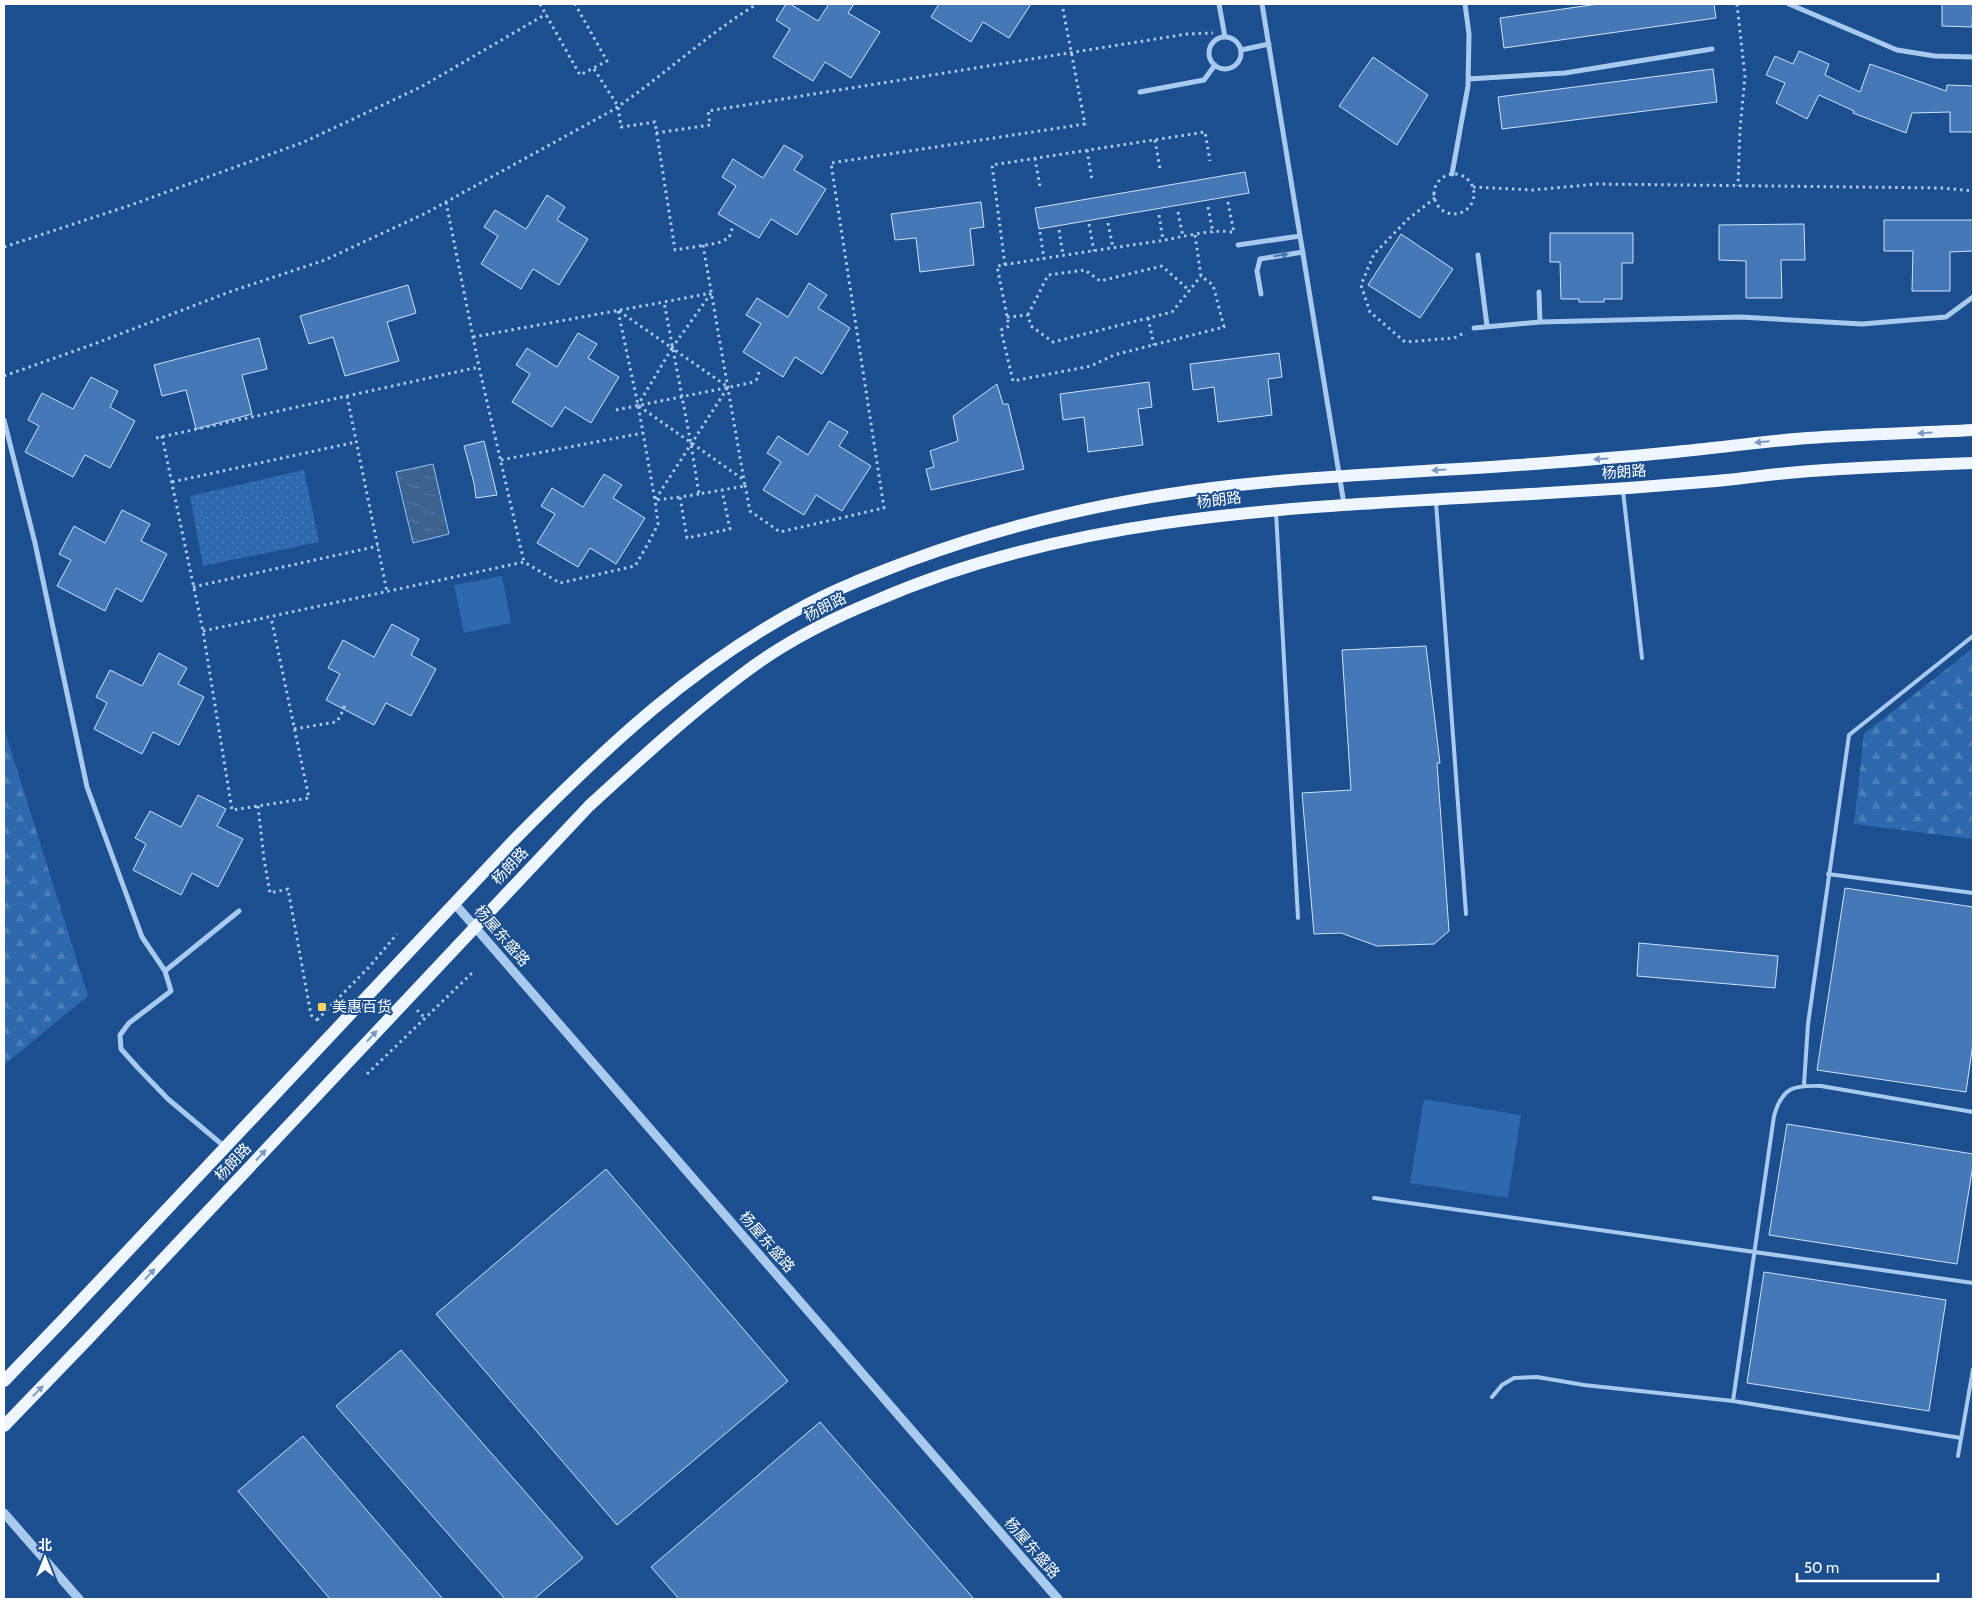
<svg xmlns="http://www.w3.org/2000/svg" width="1977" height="1603" viewBox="0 0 1977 1603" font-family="Cabin,'Noto Sans SC',sans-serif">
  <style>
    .grass { fill: url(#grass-dots) }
    .forest { fill: url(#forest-firs) }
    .garden { fill: #2e69ad }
    .water { fill: url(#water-ripples); stroke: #9cc4f0 }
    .building { fill: #4478b7; stroke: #cfe3fa }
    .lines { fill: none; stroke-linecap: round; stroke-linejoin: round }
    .path { stroke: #a9c9ee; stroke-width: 3; stroke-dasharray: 2.5 4; stroke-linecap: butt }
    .service { stroke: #a9c9ee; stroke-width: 4 }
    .minor { stroke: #a9c9ee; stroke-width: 5 }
    .tertiary { stroke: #a9c9ee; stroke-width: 9 }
    .primary { stroke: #f0f6ff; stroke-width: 12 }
    .oneway { fill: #4674ac }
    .oneway2 { fill: #7b9ac1 }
    .poi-dot { fill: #ffd166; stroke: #1b4f8f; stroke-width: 2 }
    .labels { text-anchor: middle; stroke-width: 4; stroke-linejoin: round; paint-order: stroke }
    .street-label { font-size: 15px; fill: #fff; stroke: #1b4f8f }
    .poi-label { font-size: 15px; fill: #fff; stroke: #1b4f8f; text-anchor: start }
  </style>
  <defs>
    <pattern id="grass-dots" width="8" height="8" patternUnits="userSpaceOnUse" patternTransform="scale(1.25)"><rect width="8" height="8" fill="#2e69ad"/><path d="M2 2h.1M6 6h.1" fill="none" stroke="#4d80b9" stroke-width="1.8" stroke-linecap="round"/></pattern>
    <pattern id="forest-firs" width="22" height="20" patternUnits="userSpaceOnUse" patternTransform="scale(1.25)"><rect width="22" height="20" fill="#2e69ad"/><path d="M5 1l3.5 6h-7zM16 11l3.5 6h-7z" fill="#4d80b9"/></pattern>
    <pattern id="water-ripples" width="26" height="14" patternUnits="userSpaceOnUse" patternTransform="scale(1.25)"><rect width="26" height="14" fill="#3c6290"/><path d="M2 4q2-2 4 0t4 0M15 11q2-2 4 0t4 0" fill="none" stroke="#597aa1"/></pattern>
  </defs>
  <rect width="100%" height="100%" fill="#1b4f8f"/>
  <path class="grass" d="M304,470l15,72 -116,24 -13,-70z"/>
  <path class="forest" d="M1973,648v191l-119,-15 10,-90z
    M4,728l84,268 -84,69z"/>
  <path class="garden" d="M502,576l9,47 -47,10 -10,-48z
    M1424,1099l97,16 -13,83 -98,-15z"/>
  <path class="water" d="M433,464l16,70 -36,9 -17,-71z"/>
  <path class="building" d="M786,4h4l28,17 11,-17h25l-6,9 32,19 -29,46 -26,-16 -12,19 -40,-24 17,-28 -14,-9z
    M939,4h92l-22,34 -26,-16 -12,20 -40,-25z
    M1598,4h116l2,14 -212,30 -4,-30z
    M1942,4h31l-1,23 -30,-1z
    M1799,51l30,13 -4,11 35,17 10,-28 76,27 1,-6 26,1v46h-23v-20l-38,1 -6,20 -53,-20 1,-2 -35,-16 -12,24 -31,-16 9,-20 -19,-8 9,-19 18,8z
    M1373,57l55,38 -31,50 -58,-39z
    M1713,69l4,33 -215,27 -4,-32z
    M784,145l19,11 -9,14 32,19 -29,46 -26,-16 -12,19 -41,-24 18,-28 -14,-9 11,-18 30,19z
    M1245,172l4,21 -210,36 -4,-21z
    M547,195l18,12 -8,13 31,19 -29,46 -26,-16 -12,20 -40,-25 17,-28 -14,-9 11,-17 31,19z
    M981,202l3,25 -14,2 4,36 -54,7 -4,-34 -21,2 -4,-26z
    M1884,220h89v31l-23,1v39h-38l1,-40h-29z
    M1804,224l1,36h-24l1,38h-36v-37l-27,-1v-35z
    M1550,233h83v30h-11v36h-18v3h-25v-3h-18l-1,-37h-10z
    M1401,234l52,35 -33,49 -52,-33z
    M809,283l18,12 -9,13 32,20 -28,46 -27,-17 -12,20 -40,-25 18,-28 -15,-9 11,-17 31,19z
    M408,285l8,28 -29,9 12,39 -54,15 -12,-39 -24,7 -9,-28z
    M578,333l19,11 -9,14 31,19 -28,46 -26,-16 -13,20 -40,-25 18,-28 -14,-9 11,-17 30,19z
    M259,338l8,31 -25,6 10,39 -56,15 -10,-39 -24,6 -8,-31z
    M1279,353l3,24 -14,2 4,36 -54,7 -4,-35 -21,3 -3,-26z
    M91,377l27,14 -8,16 25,14 -25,47 -25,-13 -12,22 -48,-25 14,-26 -11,-6 14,-27 31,16z
    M1149,382l3,25 -14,2 5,36 -55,7 -4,-35 -21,3 -3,-26z
    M997,384l6,20h5l16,65 -93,21 -5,-21 8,-2 -4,-16 28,-10 -5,-25z
    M829,421l19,11 -9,14 32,20 -29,45 -26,-16 -12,20 -41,-25 18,-28 -14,-9 11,-17 30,19z
    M484,441l13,54 -21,3 -2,-15 -10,-37z
    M604,474l18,11 -9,13 32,20 -29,46 -26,-16 -12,19 -41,-24 18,-29 -14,-8 11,-18 31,19z
    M122,510l28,14 -9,17 26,13 -25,48 -26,-14 -11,23 -48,-25 14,-26 -12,-6 15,-28 31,17z
    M392,624l27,15 -8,16 25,14 -25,47 -25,-13 -12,22 -48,-25 14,-26 -12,-6 15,-28 31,17z
    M1426,646l14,117h-3l12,168 -15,13 -57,2 -36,-13 -27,1 -12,-141 49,-3 -9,-140z
    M159,653l28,15 -9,16 26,13 -25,48 -26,-13 -11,22 -48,-25 13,-26 -11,-6 14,-27 32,16z
    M198,795l28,14 -9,17 26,13 -25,48 -26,-14 -11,22 -48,-25 13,-26 -11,-6 15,-27 31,16z
    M1845,888l128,19v136l-7,49 -149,-22z
    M1639,943l139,13 -3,32 -138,-12z
    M1787,1124l186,30v11l-16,99 -188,-29z
    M606,1169l182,212 -171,144 -181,-211z
    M1764,1272l182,28 -17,111 -182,-28z
    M401,1350l182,208 -49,41h-29l-169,-193z
    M820,1422l154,177h-295l-28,-32z
    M303,1436l140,163h-113l-92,-108z"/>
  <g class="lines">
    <path class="path" d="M540,4l40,71 27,-14 -32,-57
      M1737,4l8,73 -5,52 -2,57
      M594,69l24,37 3,21 34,-5 20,128 43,-7 11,-5 4,-12
      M656,133l54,-8 -2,-14 479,-77 26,-1
      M1155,140l5,29
      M1087,150l5,30
      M1035,158l5,29
      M1434 194a20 20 0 1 1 40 0a20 20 0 1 1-40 0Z
      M1473,187l60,3 64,-6 346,4 30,3
      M1435,198l-27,21 -34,35 -13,31 9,27 35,30 49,-4 10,-5
      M446,202l33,165
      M1228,202l6,31
      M1208,207l5,26
      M1178,212l5,25
      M1159,215l4,25
      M1108,223l5,25
      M1089,224l5,27
      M1059,230l4,25
      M1040,232l4,27
      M1195,235l6,41 12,9 11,42 -110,28 -23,11 -78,15 -12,-51 8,-4 -12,-60c54,-9 108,-17 162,-25 19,-3 59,-14 75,-8
      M703,245l42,241 -46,8 -8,-50 -27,-142 47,-9
      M4,247l127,-42 173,-63 117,-55 125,-73
      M1005,265l-13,-100 213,-33 5,29
      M618,311l20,94 17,95 25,-3
      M619,311l53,37 -34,57
      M1028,315l20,-40 37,-5 15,11 62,-15 28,25
      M1007,317l21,-2 3,11 22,16 119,-30 29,-36
      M1148,318l6,27
      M473,337l191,-35
      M4,376l90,-32 138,-53 93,-31 101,-47 187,-103c49,-33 93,-75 144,-106
      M347,396l40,196
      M639,406l105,74
      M616,410l134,-27 7,-4 2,-7
      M162,436l41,195 29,179 77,-12 -38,-181
      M156,438l323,-71 45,195
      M501,460l142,-27
      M172,482l184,-40
      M745,485l5,26 30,21 104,-24 -53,-345 254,-39 -23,-120
      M699,494l-19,3 7,41 43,-9 -8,-39
      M193,587l185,-41
      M203,631l321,-69 36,21 75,-17 14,-24 9,-18 -3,-24 73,-113 -56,-39 40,-56
      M294,729l42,-7 4,-5 5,-12
      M258,806l6,53 6,34 18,-4 23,126 10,8
      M417,1010l8,8
      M317,1020l53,-54 27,-32
      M367,1074l106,-102"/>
    <path class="service" d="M1623,491l19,167
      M1436,502l30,412
      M1276,512l22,406
      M1828,874l145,19
      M1804,1085l4,-61 41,-289 124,-99
      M1374,1198l599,85
      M1492,1397l10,-12 12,-7 23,-1 47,8 149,16 228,37
      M1733,1401l41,-285c8,-29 20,-31 47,-30l152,26
      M1958,1456l15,-87"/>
    <path class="minor" d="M1219,4l6,33
      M1262,4l82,500
      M1789,4l108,46 38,6 38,1
      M1209 53a16 16 0 1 1 32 0a16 16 0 1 1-32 0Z
      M1241,50l28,-6
      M1468,79l97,-6 147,-24
      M1140,92l64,-12 11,-15
      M1452,174l16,-88 1,-52 -4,-30
      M1238,245l62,-9
      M1478,255l9,71
      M1539,292l1,30
      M1261,294l-4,-23 3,-12 43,-7
      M1474,328l66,-6 200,-5 122,7 84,-7 27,-20
      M4,420l31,123 52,244 55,150 23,34
      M225,1147l-57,-48 -29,-30 -18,-20 -1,-14 9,-12 42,-32 -6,-20 74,-60"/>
    <path class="tertiary" d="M455,904l603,695
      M4,1513l75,86"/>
    <path class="primary" d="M4,1381l56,-58 455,-484c91,-92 177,-174 293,-235 32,-17 67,-30 101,-43 115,-43 237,-68 359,-79 84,-8 168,-11 251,-17 55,-4 110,-8 165,-14 41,-4 83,-10 124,-13 55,-4 110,-5 165,-8
      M4,1426l83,-86 502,-534c49,-45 98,-90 151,-130 40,-31 88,-56 135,-75 211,-92 446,-94 672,-108 57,-3 113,-7 169,-12 32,-3 64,-8 95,-10 54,-4 108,-6 162,-8"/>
  </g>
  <defs><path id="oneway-solid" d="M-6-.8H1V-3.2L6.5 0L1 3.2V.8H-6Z" transform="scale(1.25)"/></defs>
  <use class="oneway" href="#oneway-solid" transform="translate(1281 255) rotate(-9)"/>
  <g class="oneway2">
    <use href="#oneway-solid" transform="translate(1925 433) rotate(177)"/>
    <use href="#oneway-solid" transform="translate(1762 442) rotate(175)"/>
    <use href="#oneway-solid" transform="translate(1601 459) rotate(176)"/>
    <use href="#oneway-solid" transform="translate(1439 470) rotate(177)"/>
    <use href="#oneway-solid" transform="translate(372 1036) rotate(-47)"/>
    <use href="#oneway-solid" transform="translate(261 1155) rotate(-47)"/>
    <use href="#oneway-solid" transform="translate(150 1274) rotate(-47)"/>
    <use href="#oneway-solid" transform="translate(38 1391) rotate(-46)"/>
  </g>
  <rect class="poi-dot" x="317" y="1002" width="10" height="10" rx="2.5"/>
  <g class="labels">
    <g class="street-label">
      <text transform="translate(1624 472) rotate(-4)" y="5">杨朗路</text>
      <text transform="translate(1219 500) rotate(-7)" y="5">杨朗路</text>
      <text transform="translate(825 607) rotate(-27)" y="5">杨朗路</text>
      <text transform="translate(510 866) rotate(-47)" y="5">杨朗路</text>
      <text transform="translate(502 936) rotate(49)" y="5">杨屋东盛路</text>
      <text transform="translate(233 1162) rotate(-47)" y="5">杨朗路</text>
      <text transform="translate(767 1242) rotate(49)" y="5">杨屋东盛路</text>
      <text transform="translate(1032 1548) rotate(49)" y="5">杨屋东盛路</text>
    </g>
    <g class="poi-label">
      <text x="332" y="1012">美惠百货</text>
    </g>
  </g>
  <rect width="1977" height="1603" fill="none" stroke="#ffffff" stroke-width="10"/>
  <g transform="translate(45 1558)" stroke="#1b4f8f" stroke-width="4" paint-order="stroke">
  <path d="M0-4L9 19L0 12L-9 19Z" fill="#ffffff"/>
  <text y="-8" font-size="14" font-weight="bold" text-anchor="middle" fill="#ffffff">北</text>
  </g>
  <path d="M1797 1573v8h141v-8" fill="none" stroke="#ffffff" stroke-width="2.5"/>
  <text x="1804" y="1573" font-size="15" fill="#ffffff" stroke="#1b4f8f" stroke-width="4" paint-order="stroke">50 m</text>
</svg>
